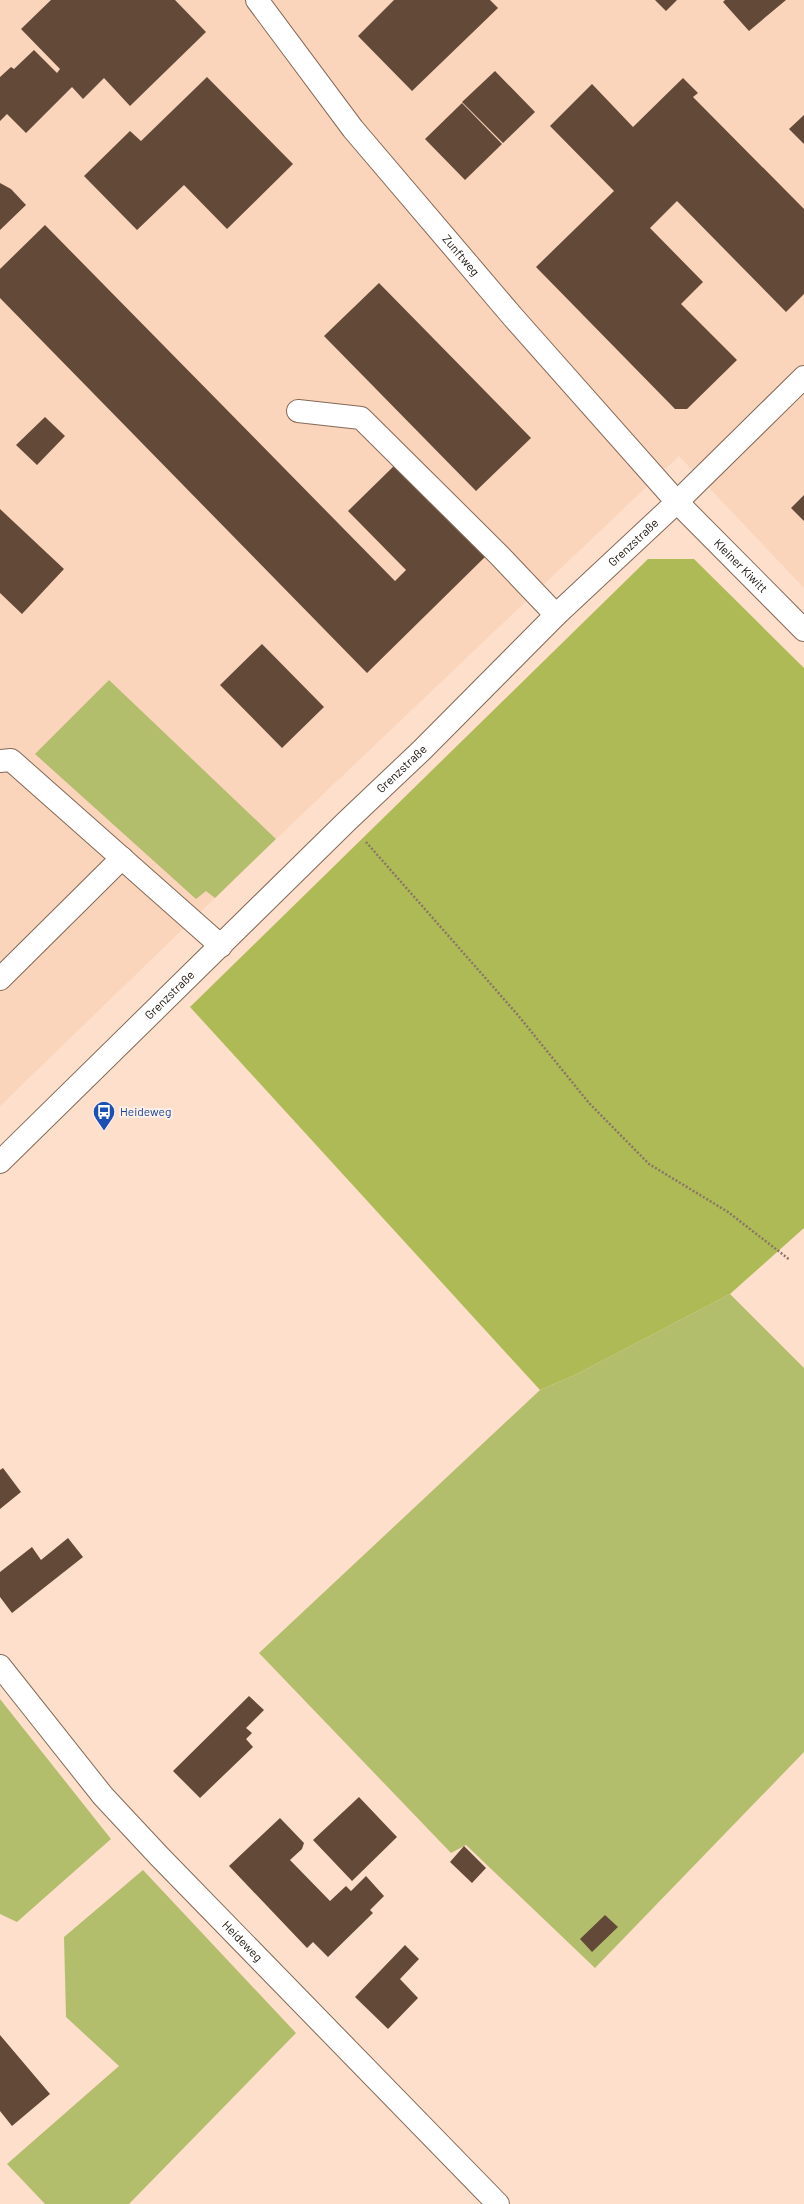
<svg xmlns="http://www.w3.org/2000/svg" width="804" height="2204" viewBox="0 0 804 2204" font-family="Barlow,sans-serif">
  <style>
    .built { fill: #fad4bb }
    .green { fill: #b3be6d }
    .forest { fill: #aeba55 }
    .building { fill: #634938 }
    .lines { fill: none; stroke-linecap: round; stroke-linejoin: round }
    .minor-casing { stroke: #846957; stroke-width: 24 }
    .path { stroke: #897567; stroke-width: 2.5; stroke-dasharray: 2 2; stroke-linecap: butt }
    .minor { stroke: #fff; stroke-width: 22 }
    .labels { text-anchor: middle; stroke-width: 4; stroke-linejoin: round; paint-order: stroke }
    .street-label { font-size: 12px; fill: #190f08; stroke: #fdf0e8 }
    .transit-label { font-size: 12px; fill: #164399; stroke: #fdf0e8; text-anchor: start }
  </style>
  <rect width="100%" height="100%" fill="#fedfcb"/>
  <path class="built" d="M0,0h804v588l-125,-132 -403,383 -276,267z"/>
  <path class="green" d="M109,680l167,159 -61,59 -9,-7 -10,8 -161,-145z
    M730,1294l74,74v384l-209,216 -129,-123 -15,8 -192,-200 281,-263 37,-16z
    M0,1699l111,140 -94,83 -17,-8z
    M143,1870l153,163 -167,171h-84l-38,-40 112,-98 -53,-49 -2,-80z"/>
  <path class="forest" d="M648,559h46l110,109v560l-74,66 -153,80 -37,16 -350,-383z"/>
  <path class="building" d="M51,0h124l31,32 -76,74 -26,-28 -21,21 -11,-12 -46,46 -19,-19 -7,7v-44l11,-10 3,2 20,-19 23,23 3,-4 -39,-40z
    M394,0h96l8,8 -86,83 -54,-55z
    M655,0h22l-11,11z
    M725,0h61l-37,31 -26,-29z
    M495,71l40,41 -32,31 -41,-41z
    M207,77l86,87 -66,65 -43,-44 -47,45 -53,-54 46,-45 11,10z
    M683,78l15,15 -5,4 111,112v85l-18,18 -109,-111 -27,27 53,54 -22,22 56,56 -50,49h-12l-139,-142 78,-76 -64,-65 42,-42 41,43z
    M462,103l40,41 -37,36 -40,-41z
    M804,115v29l-15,-15z
    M0,183l11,6 15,16 -26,25z
    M45,225l350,356 11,-11 -58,-59 48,-47 90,92 -119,117 -367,-375v-29z
    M379,283l152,155 -55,53 -152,-155z
    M45,417l20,19 -28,29 -21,-20z
    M804,495v26l-13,-13z
    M0,509l64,60 -42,45 -22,-21z
    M262,644l62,63 -42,41 -62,-63z
    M3,1468l18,24 -21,17v-39z
    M68,1538l15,19 -71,56 -12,-16v-25l32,-25 9,13z
    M249,1696l15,14 -18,18 6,5 -6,6 7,8 -53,51 -27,-27z
    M359,1797l38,40 -45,44 -39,-41z
    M280,1818l24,25 -2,6 -12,11 40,41 16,-15 5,5 15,-15 18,20 -14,14 3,3 -45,44 -15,-15 -6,6 -78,-82z
    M464,1846l22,22 -14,15 -22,-21z
    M605,1915l13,12 -26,25 -12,-13z
    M405,1945l14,14 -19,20 18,19 -30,31 -33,-32z
    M0,2035l50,59 -38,32 -12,-15z"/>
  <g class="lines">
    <g class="minor-casing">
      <g id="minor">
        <path id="s1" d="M257,0l96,129 160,188 164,185 127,128"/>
        <path d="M298,411l63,7 138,137 57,60"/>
        <path d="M0,761l11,-1 210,186"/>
        <path d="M0,979l122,-121"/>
        <path id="s2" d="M0,1162l347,-341 75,-71 134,-135 121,-113 127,-125"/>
        <path id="s3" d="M0,1666l103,130 56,60 339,348"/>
      </g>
    </g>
    <path class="path" d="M366,842l151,172 72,89 60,61 79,48 62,48"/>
    <use href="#minor" class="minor"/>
  </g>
  <defs>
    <g id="bus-pin" transform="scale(1.15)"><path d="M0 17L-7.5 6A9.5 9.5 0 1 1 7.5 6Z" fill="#1a4fb4" stroke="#fdf0e8"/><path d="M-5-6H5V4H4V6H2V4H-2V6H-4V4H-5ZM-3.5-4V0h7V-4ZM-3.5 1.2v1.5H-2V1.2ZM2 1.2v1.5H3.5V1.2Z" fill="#fff"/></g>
  </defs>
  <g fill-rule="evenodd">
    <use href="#bus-pin" x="104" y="1112"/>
  </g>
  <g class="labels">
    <g class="street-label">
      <text dy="4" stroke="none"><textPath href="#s1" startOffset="327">Zunftweg</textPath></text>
      <text dy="4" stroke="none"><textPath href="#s2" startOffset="886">Grenzstraße</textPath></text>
      <text dy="4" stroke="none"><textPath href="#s1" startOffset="745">Kleiner Kiwitt</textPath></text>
      <text dy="4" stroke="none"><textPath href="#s2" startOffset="562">Grenzstraße</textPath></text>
      <text dy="4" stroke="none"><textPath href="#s2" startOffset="238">Grenzstraße</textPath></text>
      <text dy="4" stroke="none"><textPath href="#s3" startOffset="367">Heideweg</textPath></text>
    </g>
    <g class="transit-label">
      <text x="120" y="1116">Heideweg</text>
    </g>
  </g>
</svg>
